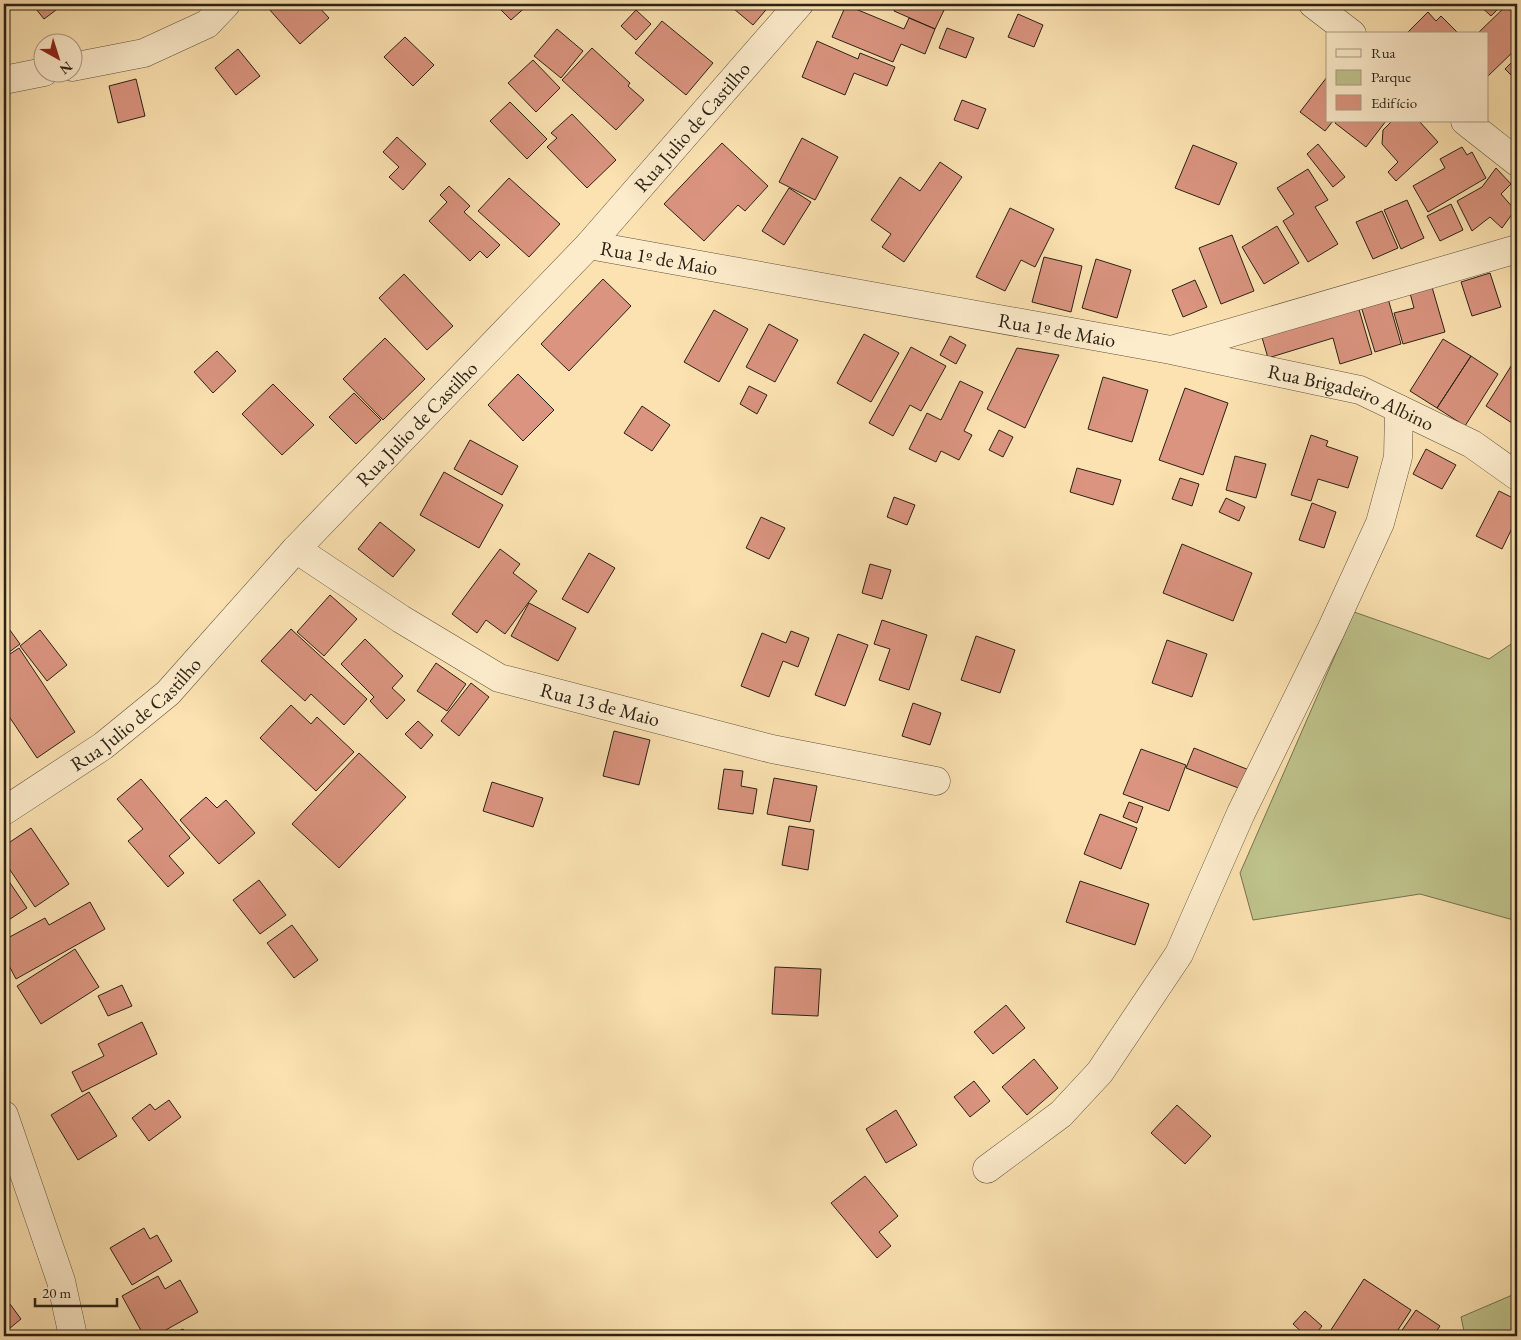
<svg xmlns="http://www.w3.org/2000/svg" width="1521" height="1340" viewBox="0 0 1521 1340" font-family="'EB Garamond',serif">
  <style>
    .green { fill: #bfc38c; stroke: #747252 }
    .building { fill: #da947f; stroke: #2a2217 }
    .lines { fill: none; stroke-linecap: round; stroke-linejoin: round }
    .minor-casing { stroke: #5e523e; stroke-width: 29 }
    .minor { stroke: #fdeccc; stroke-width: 28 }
    .labels { text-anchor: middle; stroke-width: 4.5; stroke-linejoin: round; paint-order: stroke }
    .street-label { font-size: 20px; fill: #2a2217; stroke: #fdeccc }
  </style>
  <rect width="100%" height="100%" fill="#fce2b1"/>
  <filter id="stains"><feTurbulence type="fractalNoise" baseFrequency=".004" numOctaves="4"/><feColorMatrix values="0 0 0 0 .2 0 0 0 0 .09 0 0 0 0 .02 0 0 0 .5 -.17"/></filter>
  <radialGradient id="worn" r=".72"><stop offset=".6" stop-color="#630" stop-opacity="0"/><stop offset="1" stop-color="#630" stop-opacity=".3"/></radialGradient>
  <path class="green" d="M1354,612l135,47 28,-19v281l-97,-27 -167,26 -13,-47z
    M1517,1293v43h-52l-4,-19z"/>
  <path class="building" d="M32,4h32l-20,15z
    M275,4h41l13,14 -29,26 -31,-35z
    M495,4h34l-18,16z
    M728,4h43l-18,21z
    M897,4h39l9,4 -10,21 -41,-18z
    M1478,4h25l-12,12z
    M1508,4h9v44l-30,29v-43h-10z
    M846,5l58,24 5,-11 26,11 -10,25 -24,-10 -8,18 -61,-25z
    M636,10l15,14 -15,16 -15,-14z
    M1428,12l8,9 5,-5 18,18h-53z
    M1018,14l25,11 -9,22 -26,-10z
    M662,21l51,42 -27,32 -51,-42z
    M947,28l27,10 -8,20 -27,-10z
    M557,29l26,22 -22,27 -27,-22z
    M405,37l29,28 -21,21 -29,-29z
    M817,41l41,18 2,-6 35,14 -8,19 -33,-13 -9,22 -43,-18z
    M592,48l38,35 -2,3 16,14 -28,30 -54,-50z
    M238,49l22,27 -24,19 -21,-27z
    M1517,57v24l-12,-12z
    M533,60l27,28 -24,24 -28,-29z
    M1327,77v44h6l-8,10 -25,-19z
    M136,79l9,37 -27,7 -9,-37z
    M962,100l24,9 -8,20 -24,-9z
    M510,102l37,37 -20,20 -37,-38z
    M572,114l44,46 -29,28 -40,-41 10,-9 -6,-5z
    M1336,121h50l-20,26 -31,-24z
    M1392,121h27l19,21 -42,39 -8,-9 10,-10 -16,-18 1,-14z
    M397,137l29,27 -23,26 -14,-13 10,-10 -16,-15z
    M802,138l36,19 -23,43 -36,-18z
    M722,143l46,43 -23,25 -7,-6 -34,36 -40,-37z
    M1318,144l27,33 -12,10 -26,-33z
    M1193,145l44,18 -18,42 -44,-17z
    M1462,147l5,8 5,-3 14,26 -58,34 -15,-26 32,-18 -5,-9z
    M940,162l22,15 -58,85 -22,-15 9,-13 -20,-14 29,-43 20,14z
    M1496,168l15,16 -10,10 14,16 -13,18 -12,-11 -18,14 -15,-30 25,-14z
    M1308,169l20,31 -13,7 23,37 -30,18 -25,-41 11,-7 -17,-26z
    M509,178l51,46 -31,33 -51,-46z
    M449,186l21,20 -6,6 36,33 -13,13 -7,-7 -10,10 -41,-40 18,-19 -7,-7z
    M789,188l22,14 -27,43 -22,-14z
    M1407,200l17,38 -23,11 -17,-39z
    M1451,204l12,26 -23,11 -13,-25z
    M1010,208l44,21 -19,38 -14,-7 -16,31 -29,-14z
    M1382,211l16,37 -25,11 -17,-37z
    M1277,226l22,37 -35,21 -22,-37z
    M1232,235l22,56 -33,13 -22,-56z
    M1044,257l38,9 -11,46 -39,-10z
    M1096,259l35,11 -14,48 -35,-10z
    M1490,273l11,34 -29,9 -11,-34z
    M404,274l49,52 -26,24 -48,-52z
    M603,279l28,27 -62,65 -28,-27z
    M1195,280l12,27 -24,10 -11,-27z
    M1432,287l13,45 -42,12 -9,-31 20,-5 -4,-15z
    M1387,295l14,49 -26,8 -15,-49z
    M1358,306l14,48 -32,10 -7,-26 -65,20 -7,-24z
    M714,310l34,19 -29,53 -35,-20z
    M769,324l29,16 -23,42 -29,-15z
    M864,334l35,19 -28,49 -34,-19z
    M950,336l16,9 -10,19 -16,-9z
    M385,338l40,41 -42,41 -40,-41z
    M1443,339l28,17 -34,52 -27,-17z
    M911,347l35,19 -25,45 -11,-6 -17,31 -24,-13z
    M1017,348l42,7 -34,73 -38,-19z
    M217,351l19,20 -23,22 -19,-21z
    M1471,356l27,18 -33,52 -28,-18z
    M1513,363l4,3v55l-2,4 -29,-19z
    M518,374l36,36 -31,31 -35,-36z
    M1103,377l45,13 -16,52 -44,-13z
    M960,381l23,11 -19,39 8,4 -13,25 -18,-9 -5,11 -27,-13 18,-36 14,7z
    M273,384l41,41 -32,30 -40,-41z
    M749,386l18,9 -10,19 -17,-10z
    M1185,388l43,15 -25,72 -44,-15z
    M354,393l27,27 -25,24 -27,-27z
    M642,406l28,19 -18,26 -28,-18z
    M999,430l14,7 -10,20 -14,-7z
    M1311,435l17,6 -2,5 32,11 -10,31 -30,-9 -7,22 -20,-6z
    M470,440l48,26 -16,29 -48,-26z
    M1426,449l30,16 -14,24 -29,-15z
    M1235,456l31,8 -10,34 -30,-8z
    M1077,468l44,12 -8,25 -43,-13z
    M444,472l59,33 -24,43 -59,-33z
    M1180,478l19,6 -7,22 -20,-7z
    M1499,491l18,9v18l-15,31 -26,-13z
    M894,497l21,8 -8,20 -20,-8z
    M1226,498l19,9 -6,14 -20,-9z
    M1312,503l24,9 -12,36 -25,-8z
    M761,517l24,11 -16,31 -23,-11z
    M380,522l35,28 -22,27 -35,-28z
    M1182,544l70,29 -19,48 -70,-28z
    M500,549l20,15 -7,9 24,18 -32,43 -19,-14 -9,13 -25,-19z
    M589,553l26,15 -27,45 -26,-14z
    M870,564l21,6 -9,29 -20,-6z
    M330,595l27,24 -33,37 -27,-24z
    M529,603l47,25 -18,33 -47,-25z
    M882,620l45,15 -18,55 -30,-10 11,-31 -16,-5z
    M7,626l13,18 -16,12v-28z
    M291,629l76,70 -23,26 -33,-31 -6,7 -44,-40z
    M40,630l27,35 -20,16 -27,-35z
    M791,631l18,7 -11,29 -15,-6 -14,36 -28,-11 21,-53 24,10z
    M838,634l30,11 -23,61 -30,-11z
    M976,636l39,14 -15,43 -39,-13z
    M365,639l38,37 -11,12 13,12 -18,19 -17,-18 4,-4 -33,-33z
    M1167,640l40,14 -15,43 -40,-14z
    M19,648l56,84 -38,26 -33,-49v-51z
    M436,663l30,21 -19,27 -30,-20z
    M471,683l18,14 -30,39 -18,-15z
    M913,703l28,10 -11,32 -28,-9z
    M291,705l20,19 6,-7 37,35 -38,39 -56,-53z
    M418,721l15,14 -12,14 -16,-15z
    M614,731l36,9 -11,45 -36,-9z
    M1194,748l55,22 -8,19 -55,-21z
    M1141,749l45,16 -17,46 -46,-17z
    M359,753l47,44 -67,71 -47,-44z
    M724,769l19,2 -2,15 16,3 -4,25 -35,-5z
    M774,778l43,8 -7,36 -43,-8z
    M141,779l49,59 -21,18 15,17 -16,14 -40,-46 15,-12 -26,-30z
    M492,782l51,16 -10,29 -50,-16z
    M206,797l11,11 9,-8 29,33 -36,31 -39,-44z
    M1129,802l14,5 -6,16 -14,-6z
    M1100,814l37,14 -16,41 -37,-15z
    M789,826l25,4 -6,40 -26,-5z
    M31,828l38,56 -34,23 -31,-46v-15z
    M4,874l23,34 -23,15z
    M259,880l27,35 -26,19 -27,-34z
    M1080,881l69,23 -14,41 -69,-23z
    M90,902l15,27 -89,50 -12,-23v-16l41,-22 4,7z
    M292,925l26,35 -24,18 -27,-35z
    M75,949l24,38 -58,37 -24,-38z
    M775,967l46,2 -3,47 -46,-2z
    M122,985l10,21 -24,10 -10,-20z
    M1006,1005l19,23 -32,26 -19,-22z
    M142,1022l15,32 -75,38 -10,-20 32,-16 -6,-12z
    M1034,1059l24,29 -31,27 -25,-28z
    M974,1081l16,20 -20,16 -16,-20z
    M89,1092l28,44 -39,24 -27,-45z
    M169,1100l12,17 -32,24 -17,-23 18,-14 5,6z
    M1177,1105l34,31 -26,28 -34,-31z
    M896,1110l21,35 -31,18 -20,-34z
    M865,1176l33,40 -19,16 12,14 -14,12 -46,-55z
    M144,1228l6,11 7,-4 15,26 -40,24 -22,-37z
    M158,1276l7,13 15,-9 18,32 -43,24h-11l-22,-40z
    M1364,1279l47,31 -17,26h-67z
    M10,1304l11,15 -17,14v-24z
    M1416,1310l24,16 -7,10h-35z
    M1305,1311l17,15 -8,10h-8l-13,-12z
    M183,1329l4,7h-19z"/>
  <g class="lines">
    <g class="minor-casing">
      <g id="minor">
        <path d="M1313,4l39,30"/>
        <path d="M72,67l72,-14 63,-29 19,-20"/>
        <path d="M4,80l40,-8"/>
        <path d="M1465,121l52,41"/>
        <path id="s1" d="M589,245l582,105 189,40 112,54 45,32"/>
        <path d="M1175,349l342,-100"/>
        <path id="s2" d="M296,549l105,70 98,59 273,71 164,32"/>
        <path id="s3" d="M4,811l99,-65 65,-53 128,-144 293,-304 210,-241"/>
        <path d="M4,1115l57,166 12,55"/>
        <path d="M987,1169l74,-55 39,-42 79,-118 62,-141 90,-183 49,-107 18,-66 1,-48"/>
      </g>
    </g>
    <use href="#minor" class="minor"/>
  </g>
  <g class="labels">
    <g class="street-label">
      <text dy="7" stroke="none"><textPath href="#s3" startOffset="974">Rua Julio de Castilho</textPath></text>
      <text transform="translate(659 258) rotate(10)" y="7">Rua 1º de Maio</text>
      <text transform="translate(1057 330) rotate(10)" y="7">Rua 1º de Maio</text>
      <text dy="7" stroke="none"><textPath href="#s1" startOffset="778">Rua Brigadeiro Albino</textPath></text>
      <text dy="7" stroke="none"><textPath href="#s3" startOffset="569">Rua Julio de Castilho</textPath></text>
      <text dy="7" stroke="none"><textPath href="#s2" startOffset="345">Rua 13 de Maio</textPath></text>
      <text dy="7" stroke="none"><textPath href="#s3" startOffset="164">Rua Julio de Castilho</textPath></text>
    </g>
  </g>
  <rect width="1521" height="1340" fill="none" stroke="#fce2b1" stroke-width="20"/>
  <rect x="5" y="5" width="1511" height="1330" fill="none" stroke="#2a2217" stroke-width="2.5"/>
  <rect x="10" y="10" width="1501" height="1320" fill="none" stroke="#2a2217"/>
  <rect x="1326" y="32" width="162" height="90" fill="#fdeccc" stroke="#a99b84"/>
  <rect x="1336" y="49" width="25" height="8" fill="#fdeccc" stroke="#a99b84"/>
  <text x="1371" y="58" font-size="15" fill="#2a2217">Rua</text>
  <rect x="1336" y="70" width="25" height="15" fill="#bfc38c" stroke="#a99b84"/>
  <text x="1371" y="82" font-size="15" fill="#2a2217">Parque</text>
  <rect x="1336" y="95" width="25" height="15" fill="#da947f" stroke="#a99b84"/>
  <text x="1371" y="108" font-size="15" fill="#2a2217">Edifício</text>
  <g transform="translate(58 58) rotate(141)"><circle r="24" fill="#fdeccc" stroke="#a99b84"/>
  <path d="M0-4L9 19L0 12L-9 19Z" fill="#8f2418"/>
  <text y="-8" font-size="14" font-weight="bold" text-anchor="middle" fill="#2a2217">N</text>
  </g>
  <path d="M35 1298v8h82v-8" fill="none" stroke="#2a2217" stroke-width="2.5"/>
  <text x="42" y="1298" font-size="15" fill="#2a2217" stroke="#fdeccc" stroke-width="4" paint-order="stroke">20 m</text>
  <rect width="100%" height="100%" filter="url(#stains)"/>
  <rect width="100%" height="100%" fill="url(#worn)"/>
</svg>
